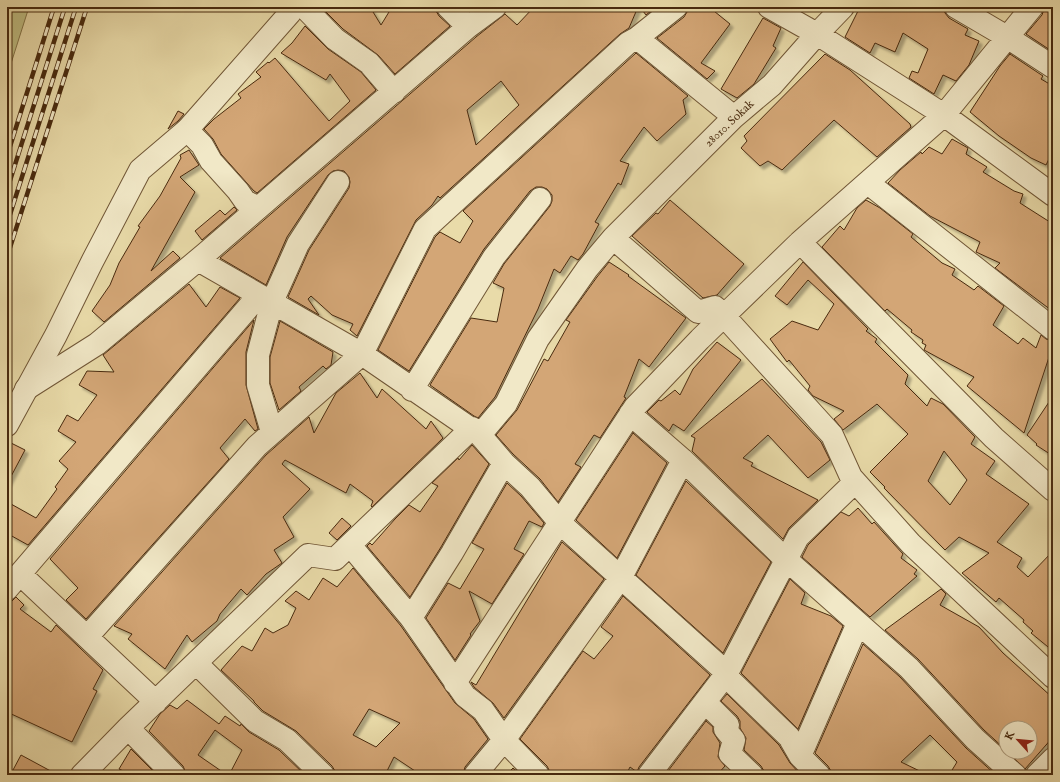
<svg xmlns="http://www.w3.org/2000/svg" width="1060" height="782" viewBox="0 0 1060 782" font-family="'IM FELL English',serif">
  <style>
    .green { fill: #bfbd82; stroke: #847448 }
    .building { fill: #d3a676; stroke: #482a0f; fill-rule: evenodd; filter: url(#shadow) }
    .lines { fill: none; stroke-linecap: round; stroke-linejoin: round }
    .minor-casing { stroke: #705636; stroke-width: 24 }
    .tertiary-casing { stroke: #705636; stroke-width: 24 }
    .minor { stroke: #f1e8c7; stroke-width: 22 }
    .tertiary { stroke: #f1e8c7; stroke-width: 22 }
    .rail-casing { stroke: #482a0f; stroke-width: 4.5 }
    .rail { stroke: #f1e8c7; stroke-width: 3; stroke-dasharray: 9; stroke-linecap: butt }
    .labels { text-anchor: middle; stroke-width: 3.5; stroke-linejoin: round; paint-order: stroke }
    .street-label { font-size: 12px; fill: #482a0f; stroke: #f1e8c7 }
  </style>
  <defs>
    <filter id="shadow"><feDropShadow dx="3.5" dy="3.5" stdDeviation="1" flood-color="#0004"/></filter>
  </defs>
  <rect width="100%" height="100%" fill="#e9dba9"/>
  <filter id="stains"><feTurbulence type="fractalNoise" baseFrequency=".005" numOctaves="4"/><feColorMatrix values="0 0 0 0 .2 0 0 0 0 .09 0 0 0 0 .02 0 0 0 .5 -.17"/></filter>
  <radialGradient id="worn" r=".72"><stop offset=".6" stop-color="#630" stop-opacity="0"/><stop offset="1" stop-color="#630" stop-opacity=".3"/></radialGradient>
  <path class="green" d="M7,7h22l-22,69z"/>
  <path class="building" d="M321,7h49l11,18 11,-18h44v4l3,5 11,10 -55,48 -17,-19 -35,-26z
    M534,7h104l-9,21 -9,6 -180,164 -2,-2 -6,9 -16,15 -59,116 -7,-6 3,-6 -21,-9 -21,-19 -3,3 11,16 -31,-18 21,-47 40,-62 1,-6 -1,-5 -5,-6 -6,-1 -5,1 -5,4 -41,62 -21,48 -46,-27 256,-221 29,-23 12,11zM501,81l18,24 -43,40 -9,-35z
    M640,7h16l-10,8z
    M688,7h21l21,17 -29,39 14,8 -8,8 -50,-41 27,-21 3,-5z
    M860,7h84l1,6 4,5 19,11 -3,6 14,6 -10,24 -13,16 -13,-6 -9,19 -25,-16 3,-7 6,2 10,-24 -25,-16 -8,19 -20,-9 -5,10 -25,-16z
    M1044,9l9,5v38l-27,-18 16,-19z
    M763,18l18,10 -8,18 3,2 -22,36 -17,14 -16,-9z
    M305,26l23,23 33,23 15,18 -119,103 -3,-2 -33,-37 -8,-15 -9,-10 10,-10 27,-21 -3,-4 23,-17 -5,-5 12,-10 1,1 6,-5 54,63 21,-20 -20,-27 -4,6 -45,-27 11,-10z
    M636,53l52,43 -5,4 3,14 -29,27 -13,-14 -24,34 9,3 -8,21 -3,-2 -23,39 4,2 -16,30 -5,6 -7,-4 -11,17 -6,-4 -16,40 -43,88 -17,21 -4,-2 -44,-31 41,-67 26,4 7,-34 -11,-5 11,-19 46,-58 2,-5v-6l-5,-6 -5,-2h-6l-6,4 -46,58 -75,122 -31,-21 57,-113 5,-5 20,11 13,-22 -10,-10z
    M825,54l25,16 60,54 1,3 -34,30 -43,-37 -52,50 -14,-9 -8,5 -19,-18 6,-7 -3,-5z
    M1010,54l33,22 -2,3 12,7v65l-7,14 -15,-7 -32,-22 -29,-24 30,-46z
    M178,111l6,3 -6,7 -10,8z
    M952,139l16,9 -2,6 21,13 -4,5 31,19 9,3 -3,9 33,21v89l-2,-3 -56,-42 5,-5 -24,-11 4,-10 -50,-26 -42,-33 12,-13 21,-18 1,2 7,-7 13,7z
    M189,150l10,15 -19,12 15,15 -44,79 22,-20 7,7 -76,64 -12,-11 18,-26 9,-22 21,-36 -2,-1 22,-30 21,-38 -1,-3z
    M670,200l74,64 -27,31 -14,3 -71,-62 24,-23 2,1z
    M866,200l14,8 33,26 -2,3 31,26 13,6 -3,6 22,15 4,-4 26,20 -11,19 25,19 5,-6 13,10 5,-13 5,4 7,2v4l-29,88 -57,-47 7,-9 -50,-27 2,-5 -4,-2 1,-3 -12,-8 1,-2 -25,-21 -2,2 -63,-64 18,-21 4,4 13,-22z
    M234,207l3,3 -35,30 -7,-9 25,-21 5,5z
    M609,262l20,13 -1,1 58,42 -37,49 -10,-8 -15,38 2,1 -26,40 -6,-3 -19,29 6,3 -23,35 -18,-23 -27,-25 -17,-19 21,-25 27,-51 4,2 22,-39 -4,-2 31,-43z
    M803,262l65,67 -2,2 11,8 -2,3 33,33 -3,9 22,22 4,-8 12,6 32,33 -4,7 24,17 -9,13 43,30 -32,38 25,16 -5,9 11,10 25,-26v100l-22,-18 2,-2 -10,-9 1,-2 -25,-22 -3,4 -34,-29 27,-20 -30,-16 -14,13 -61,-62 1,-1 -15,-15 38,-38 -31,-30 -34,26 -9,-11 10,-8 -31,-15 -5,-6 2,-4 -21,-26 -2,2 -17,-23 22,-18 26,9 16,-26 -26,-24 -21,25 -12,-9zM944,451l23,29 -17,25 -22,-24z
    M189,284l17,23 14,-20 20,11 -212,247 -18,-10 1,-31 25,14 21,-29 -2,-2 13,-18 -9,-8 17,-19 -18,-11 9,-16 11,6 19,-26 -18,-10 8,-14 27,1 -11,-17z
    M254,320l-8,32v33l12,44 -3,2 -10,-12 -25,29 9,11 -143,160 -20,-19 12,-12 -28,-29z
    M280,321l53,31 -2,13 -5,4 -3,-3 -24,21 2,4 -22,19 -9,-27v-26z
    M717,342l24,18 -57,71 -11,-7 -4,7 -22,-19 12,-12 2,1 14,-11 5,5 13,-26z
    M360,373l17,25 5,-9 44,40 5,-8 12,17 -71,69 -1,-1 2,-5 -23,-17 -4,9 -61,-33 -3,4 28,25 -27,28 11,20 -20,13 8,13 -16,11 -19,21 -6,-6 -21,25 -3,7 -25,21 -5,-7 -22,34 -37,-30 4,-5 -18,-8 152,-171 43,-38 5,16 22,-40z
    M762,379l59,63 9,18 -22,18 -40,-43 -25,23 10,5 -2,3 67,34 -29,28 -6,11 -91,-88 3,-13 -4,-2z
    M1053,396v60l-17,-11 1,-1 -10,-9z
    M633,433l34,30 -50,95 -41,-38z
    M7,441l18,9 -18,34z
    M472,445l17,19 -48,83 -31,50 -43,-51 3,-3 2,2 23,-26 14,-14 11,7 18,-26 -6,-3 26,-25 1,2z
    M686,481l85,81 -48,91 -87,-78z
    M507,483l14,13 23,27 -2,4 -13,-6 -15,28 10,5 -32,50 -23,-13 11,30 -10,13 1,1 -16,25 -29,-42 22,-35 12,6 24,-40 -12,-6z
    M858,508l14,16 2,-2 29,32 -2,4 16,12 -3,4 3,2 -47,41 -68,-60 6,-12 33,-33 8,4z
    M342,518l9,8 -14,14 -8,-7z
    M562,542l42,37 -100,139 -11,-15 -19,-16 -3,-5 5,3z
    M353,568l48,58 54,77 19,16 14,20 -23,28 -2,8h-42l-27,-18 -9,18h-50v-4l-3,-5 -36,-35 -33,-20 -9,-9v-1l-33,-31 21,-24 10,5 13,-23 8,5 15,-8 8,-17 -11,-7 11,-10 13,9 14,-22 14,9zM369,709l31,14 -24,24 -23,-12z
    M790,579l15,14 -4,11 30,12 12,10 -45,103 -57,-56z
    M941,589l5,5 -6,11 39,22 24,26 50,45v39l-28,32 -17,-17h22v-24h-24v22l-22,-20 -66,-71 -33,-29z
    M623,596l87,79 -71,92 -2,5 -7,-5 -4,8h-76v-3l-3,-6 -27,-27 63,-88 11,8 19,-23 -12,-9z
    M16,597l8,8 -4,4 31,23 5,-7 47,45 -10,19 4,2 -25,51 -65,-30v-111h5z
    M863,644l37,33 66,71 30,27h-47l8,-13 -27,-27 -29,27 27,13h-97v-4l-3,-5 -13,-13z
    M727,694l52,51 11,18 11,12h-37v-4l-3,-5 -17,-16 2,-12 -6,-10v-7l-3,-5 -16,-15z
    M187,700l32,24 6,-8 15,10 1,-2 8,8 30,18 26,25h-76l13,-25 -27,-20 -17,25 29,20h-38l-3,-2 -3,-7 -34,-35 11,-17 10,-9 7,4z
    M706,721l7,6v5l7,11 -2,14 7,9 -8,9h-52z
    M131,749l26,26h-25l-13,-6z
    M21,755l37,20h-37l-8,-5z
    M513,768l8,7h-15z"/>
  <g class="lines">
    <g class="minor-casing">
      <path id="minor" d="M304,7l31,32 34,24 25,29
        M448,7l20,20
        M769,7l48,27 127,81 109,80
        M956,7l51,30 46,30
        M637,38l97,79
        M187,130l15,15 9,16 27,30 7,10 13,7
        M868,183l185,146
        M613,238l121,-121 38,-32 45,-51 26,-27
        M800,242l194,196 59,52
        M198,260l164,94 118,81 24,28 26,24 30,36 167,150 4,8 58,56 11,19 19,19
        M26,389l71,-45 108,-90 263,-227 27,-20
        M412,390l82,-133 46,-58
        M630,414l53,46
        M272,432l-14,-47v-30l14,-53 26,-58 40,-62
        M480,435l26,-31 32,-65 49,-70 26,-31 85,74 17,-5 9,9 108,119 19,42 60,67 142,133
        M350,545l61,73 54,78 18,14 21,30 34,35
        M20,574l136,128
        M7,589l252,-294
        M411,618l41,-65 52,-90
        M87,637l170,-191 105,-92 63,-125 203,-186 9,-5 39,-31
        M196,663l59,58 32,19 36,35
        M455,683l180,-276 65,-68 100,-97 144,-127 88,-108
        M705,702l23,23 -3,4 9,11 -4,14 22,21
        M128,728l46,47
        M800,756l58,-133
        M82,775l46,-47 180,-173 27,4 137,-131
        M475,775l29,-35 117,-163 62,-117 97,94 129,114 66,71 40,36
        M649,775l78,-102 71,-136 57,-55"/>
    </g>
    <g class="tertiary-casing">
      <path id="tertiary" d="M7,425l49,-90 36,-73 48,-92 47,-40 103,-117 2,-6
        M1037,775l16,-16"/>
    </g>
    <use href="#minor" class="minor"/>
    <use href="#tertiary" class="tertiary"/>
    <g class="rail-casing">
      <path id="rail" d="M7,156l47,-149
        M7,190l58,-183
        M7,224l69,-217
        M7,257l80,-250"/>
    </g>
    <use href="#rail" class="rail"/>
  </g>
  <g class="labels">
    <g class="street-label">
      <text transform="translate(729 123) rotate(-43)" y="4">28010. Sokak</text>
    </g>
  </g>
  <rect width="1060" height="782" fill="none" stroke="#e9dba9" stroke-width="24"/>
  <rect x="8" y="8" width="1044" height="766" fill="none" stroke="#482a0f" stroke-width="2"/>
  <rect x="12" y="12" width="1036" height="758" fill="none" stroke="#482a0f"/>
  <g transform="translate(1018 740) rotate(297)"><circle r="19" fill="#f1e8c7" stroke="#ad9c7d"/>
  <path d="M0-3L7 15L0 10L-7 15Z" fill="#8f2418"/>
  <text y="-6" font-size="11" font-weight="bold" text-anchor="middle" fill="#482a0f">K</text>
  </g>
  <rect width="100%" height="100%" filter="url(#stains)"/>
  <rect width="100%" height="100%" fill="url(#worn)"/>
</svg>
